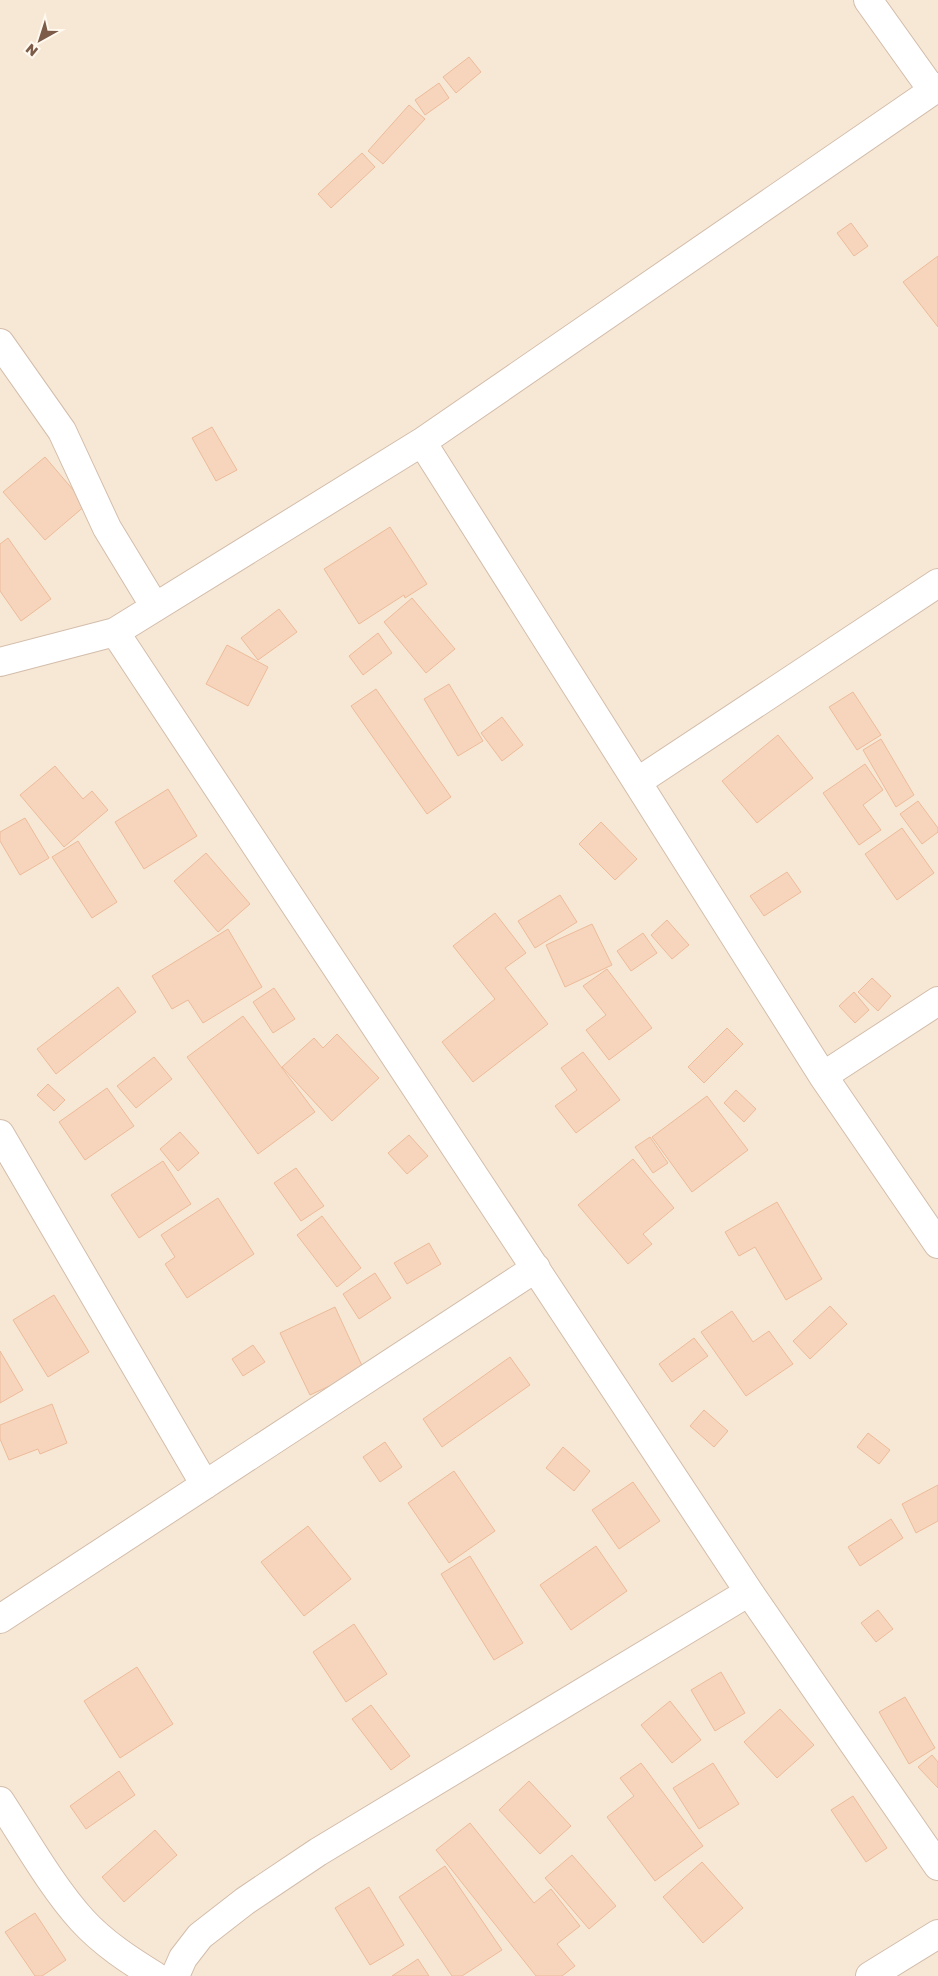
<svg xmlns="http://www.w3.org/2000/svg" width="938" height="1976" viewBox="0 0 938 1976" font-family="'Golos Text',sans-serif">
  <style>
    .residential { fill: #f7e8d5 }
    .building { fill: #f7d4bc; stroke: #ecbb9a }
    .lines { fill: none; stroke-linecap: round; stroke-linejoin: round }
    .minor-casing { stroke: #d3bdab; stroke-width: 30 }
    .minor { stroke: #fff; stroke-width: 28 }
  </style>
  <rect width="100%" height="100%" fill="#fef6e7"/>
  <path class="residential" d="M0,0h938v1976h-938z"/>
  <path class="building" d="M469,57l12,15 -25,21 -13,-16z
    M439,83l10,15 -24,17 -10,-15z
    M409,105l16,14 -42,45 -15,-13z
    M362,153l13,14 -44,41 -13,-14z
    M851,223l17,23 -14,10 -17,-23z
    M938,256v71l-35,-45z
    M212,427l25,43 -21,11 -24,-43z
    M45,457l41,48 -41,35 -42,-48z
    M390,527l37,57 -22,14 -1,-3 -45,29 -35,-55z
    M8,538l43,61 -30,22 -21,-30v-47z
    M412,598l43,51 -29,24 -42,-51z
    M279,609l18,23 -39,28 -17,-22z
    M378,633l14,20 -29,22 -14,-19z
    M227,645l41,22 -20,39 -42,-22z
    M449,684l34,57 -25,15 -34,-57z
    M376,689l75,108 -24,17 -76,-108z
    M853,692l28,43 -24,15 -28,-43z
    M502,717l21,28 -21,16 -21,-28z
    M778,735l35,43 -56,45 -35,-42z
    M881,739l33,56 -18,12 -33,-57z
    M865,764l18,26 -20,15 18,25 -22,15 -36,-52z
    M55,766l28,33 9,-8 16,19 -44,37 -44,-52z
    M168,789l29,47 -53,33 -29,-47z
    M918,801l20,27v4l-16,12 -22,-30z
    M25,818l24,40 -29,17 -20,-34v-9z
    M601,822l36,37 -22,21 -36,-36z
    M902,828l32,45 -37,27 -32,-46z
    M78,841l39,61 -25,16 -40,-61z
    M206,853l44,51 -32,28 -44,-51z
    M787,872l14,20 -37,24 -14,-20z
    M560,895l17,27 -42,26 -17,-27z
    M495,913l31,40 -21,15 43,56 -75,58 -31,-40 53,-43 -42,-53z
    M667,920l22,25 -17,14 -21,-24z
    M592,924l20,41 -47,22 -19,-42z
    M228,929l34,58 -59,36 -15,-23 -16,9 -20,-33z
    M643,933l14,20 -26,18 -14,-20z
    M607,969l45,59 -43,32 -23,-30 20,-15 -23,-29z
    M872,978l19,18 -13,15 -20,-19z
    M118,987l18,25 -80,62 -19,-25z
    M274,988l21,31 -22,14 -20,-31z
    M854,992l15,18 -14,13 -16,-17z
    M243,1016l72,96 -57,42 -71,-97z
    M727,1028l16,16 -39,39 -16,-16z
    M337,1034l42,44 -47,43 -50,-54 32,-29 9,10z
    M583,1052l37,48 -44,33 -21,-27 22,-16 -16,-22z
    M154,1057l18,22 -36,29 -19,-22z
    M48,1084l17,16 -11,11 -17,-16z
    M107,1088l27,38 -49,34 -26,-38z
    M736,1090l20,19 -12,13 -20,-19z
    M707,1096l41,54 -56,42 -40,-55z
    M180,1132l19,21 -21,18 -18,-22z
    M409,1135l19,21 -21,18 -19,-21z
    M650,1137l18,26 -15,10 -18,-26z
    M633,1159l41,49 -31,26 9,10 -24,20 -50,-59z
    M163,1161l28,43 -52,34 -28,-43z
    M296,1168l28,38 -23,15 -27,-38z
    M218,1198l36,56 -67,44 -22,-34 10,-7 -14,-22z
    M777,1202l45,77 -36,21 -31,-53 -16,9 -14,-24z
    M322,1216l39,52 -24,19 -40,-52z
    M429,1243l12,21 -34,20 -13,-21z
    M375,1273l16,25 -32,21 -16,-25z
    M54,1295l35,57 -41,25 -35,-57z
    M830,1306l17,18 -37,35 -17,-18z
    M335,1307l29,63 -54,25 -30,-62z
    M732,1311l21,31 16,-11 24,33 -47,32 -45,-64z
    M694,1338l14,18 -36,26 -13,-18z
    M253,1345l12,17 -22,14 -11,-17z
    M0,1351l23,39 -23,13z
    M510,1357l20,28 -88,62 -19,-28z
    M52,1404l15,39 -27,11 -2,-5 -29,11 -9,-21v-14z
    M704,1410l24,21 -14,16 -24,-21z
    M868,1433l22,17 -11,14 -22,-17z
    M385,1442l17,25 -22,15 -17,-25z
    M563,1447l27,24 -16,20 -28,-23z
    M454,1471l41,60 -46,32 -41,-60z
    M633,1482l27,39 -41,28 -27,-39z
    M938,1485v36l-22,12 -14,-29z
    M891,1519l12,19 -43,28 -12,-19z
    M308,1526l43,53 -47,37 -43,-54z
    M596,1546l31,45 -56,39 -31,-45z
    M470,1556l53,87 -29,17 -53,-86z
    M878,1610l15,19 -17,13 -15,-19z
    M354,1624l33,50 -41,28 -33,-50z
    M137,1667l36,57 -53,34 -36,-57z
    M721,1672l24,41 -30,18 -24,-41z
    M905,1697l30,51 -26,16 -30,-52z
    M670,1701l31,39 -29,23 -31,-38z
    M371,1705l39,51 -19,14 -39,-51z
    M780,1709l34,36 -37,33 -33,-36z
    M932,1755l6,7v26l-20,-21z
    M641,1763l62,83 -48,35 -48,-64 27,-21 -14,-18z
    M713,1763l26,41 -40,25 -26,-41z
    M119,1771l16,24 -49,34 -16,-23z
    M529,1781l42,45 -31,28 -41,-44z
    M853,1796l34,52 -21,14 -35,-52z
    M470,1823l64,80 17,-14 29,37 -23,18 18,22 -13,10h-26l-100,-126z
    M155,1830l22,25 -53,47 -22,-25z
    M572,1855l44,51 -27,23 -44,-51z
    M702,1862l41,46 -40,35 -40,-46z
    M445,1866l57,84 -40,26h-10l-53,-79z
    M369,1887l35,58 -34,20 -35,-57z
    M35,1913l31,47 -24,16h-7l-30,-44z
    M418,1959l11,17h-37z"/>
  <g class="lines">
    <g class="minor-casing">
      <path id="minor" d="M868,0l65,91
        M938,87l-516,355 401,634 115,168
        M0,343l62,88 45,97 48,79
        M115,632l634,960 189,274
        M0,662l115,-30 307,-190
        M637,782l301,-199
        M823,1076l115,-75
        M0,1134l205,351
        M0,1619l536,-351
        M0,1801c25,38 52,86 82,119 21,23 47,40 73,56
        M175,1976l8,-18 17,-22 45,-35 73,-49 431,-260
        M870,1976l68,-42"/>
    </g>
    <use href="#minor" class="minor"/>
  </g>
  <g transform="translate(40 40) rotate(219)" stroke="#fff9f0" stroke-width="4" paint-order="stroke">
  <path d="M0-4L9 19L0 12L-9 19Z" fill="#7c5b48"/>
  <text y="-8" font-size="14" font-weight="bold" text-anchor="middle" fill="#7c5b48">N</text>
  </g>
</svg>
